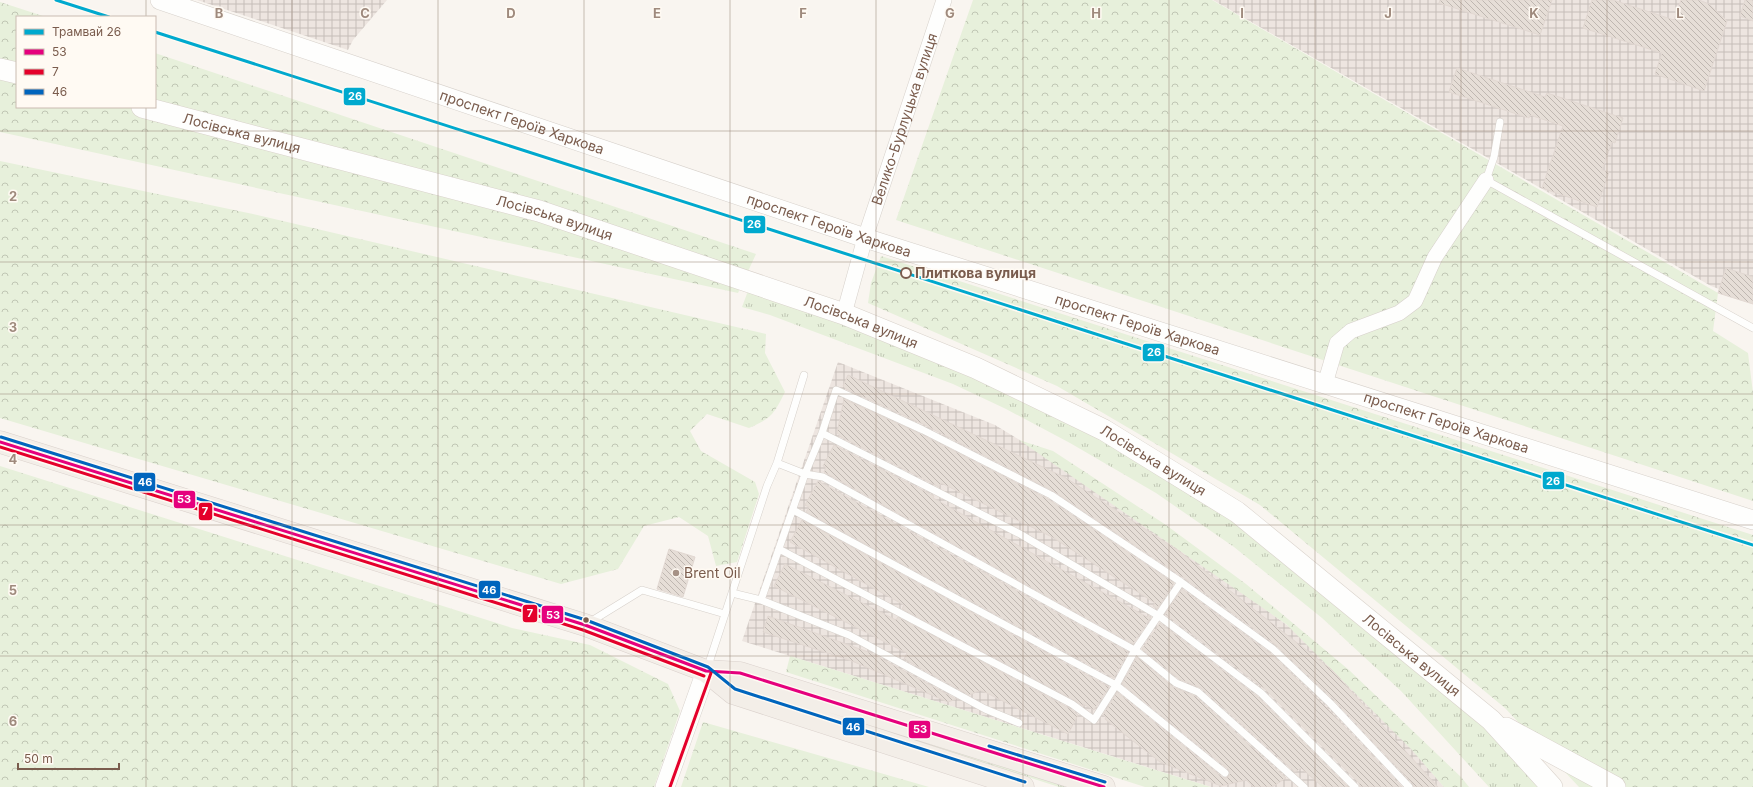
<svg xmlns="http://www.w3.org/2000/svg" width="1753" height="787" viewBox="0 0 1753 787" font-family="Inter,sans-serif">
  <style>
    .industrial { fill: url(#industrial-grid) }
    .grass { fill: url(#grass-tufts) }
    .forest { fill: url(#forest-crowns) }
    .building { fill: url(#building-back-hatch); stroke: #e2d8d2 }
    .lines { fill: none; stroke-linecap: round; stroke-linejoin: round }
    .service-casing { stroke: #d7d1cb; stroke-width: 8 }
    .minor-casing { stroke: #d7d1cb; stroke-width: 16 }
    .tertiary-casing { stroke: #d7d1cb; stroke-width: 20 }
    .secondary-casing { stroke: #d9d2cb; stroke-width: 22 }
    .primary-casing { stroke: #dad1cc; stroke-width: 23 }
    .service { stroke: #fefefd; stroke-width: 7 }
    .minor { stroke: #fefefd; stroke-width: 15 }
    .tertiary { stroke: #fefefd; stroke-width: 19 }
    .secondary { stroke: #fefefd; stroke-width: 21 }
    .primary { stroke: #f3eee8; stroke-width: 22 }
    .bus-1-casing { stroke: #fffaf3; stroke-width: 6 }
    .bus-2-casing { stroke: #fffaf3; stroke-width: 6 }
    .bus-3-casing { stroke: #fffaf3; stroke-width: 6 }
    .bus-1 { stroke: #e5007d; stroke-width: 3 }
    .bus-2 { stroke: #e4002b; stroke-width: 3 }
    .bus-3 { stroke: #0065bd; stroke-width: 3 }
    .tram-1-casing { stroke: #fffaf3; stroke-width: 6 }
    .tram-1 { stroke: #00a9ce; stroke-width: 3 }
    .grid { fill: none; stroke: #9f8a7d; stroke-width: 1; stroke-opacity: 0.55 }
    .stop-dot { fill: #fffaf3; stroke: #7a5c4d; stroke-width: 2 }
    .poi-dot { fill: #a69286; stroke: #fffaf3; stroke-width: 1.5 }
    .bus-dot { fill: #7a5c4d; stroke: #fffaf3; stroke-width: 1.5 }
    .labels { text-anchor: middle; stroke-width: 3; stroke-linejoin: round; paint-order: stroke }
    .street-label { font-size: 14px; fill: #7a5c4d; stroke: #fffaf3 }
    .stop-label { font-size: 14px; font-weight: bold; fill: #7a5c4d; stroke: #fffaf3; text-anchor: start }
    .poi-label { font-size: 14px; fill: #7a5c4d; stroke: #fffaf3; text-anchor: start }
    .grid-label { font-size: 13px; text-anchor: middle; font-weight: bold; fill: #9f8a7d; stroke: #fffaf3; stroke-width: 3; stroke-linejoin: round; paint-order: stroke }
    .line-badge { stroke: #fffaf3; stroke-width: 1.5 }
    .badge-label { font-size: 11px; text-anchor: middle; font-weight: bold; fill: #fff }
  </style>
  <defs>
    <pattern id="industrial-grid" width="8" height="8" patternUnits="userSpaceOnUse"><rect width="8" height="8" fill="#ede5e0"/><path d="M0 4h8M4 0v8" fill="none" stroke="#c5bdb8"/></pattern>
    <pattern id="grass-tufts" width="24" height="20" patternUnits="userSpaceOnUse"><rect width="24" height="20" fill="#e7f0db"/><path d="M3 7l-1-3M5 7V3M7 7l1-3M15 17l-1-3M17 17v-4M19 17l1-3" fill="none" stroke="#c0c6b4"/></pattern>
    <pattern id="forest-crowns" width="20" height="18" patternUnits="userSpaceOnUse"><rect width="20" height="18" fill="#e7f0db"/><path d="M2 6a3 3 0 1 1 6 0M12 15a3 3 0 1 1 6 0" fill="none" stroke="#c0c6b4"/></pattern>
    <pattern id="building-back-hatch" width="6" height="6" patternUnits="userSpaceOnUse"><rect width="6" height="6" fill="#e6ded7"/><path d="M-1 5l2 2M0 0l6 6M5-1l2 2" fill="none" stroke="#bfb7b1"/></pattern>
  </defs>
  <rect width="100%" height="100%" fill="#f9f5f0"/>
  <path class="industrial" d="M197,0h190l-34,40 -5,10z
    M1213,0h540v302l-42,-16z
    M838,362l157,63 130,79 214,160 105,123h-233l-469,-146z"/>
  <path class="grass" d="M748,291l75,20 302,132 200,142 225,202h-61l-88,-96 -79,-73 -88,-71 -78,-54 -86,-50 -64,-34 -53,-25 -183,-69 -28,-8z
    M744,683l334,104h-19l-243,-77z"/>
  <path class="forest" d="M973,0h239l506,293 -5,38 35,22 5,40v108l-857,-281z
    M0,2l46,15h-29v90h138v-54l601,201 -18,39 -738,-161z
    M0,161l253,53 513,120 -1,19 20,39c-11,22 -13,26 -36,36l-42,-14 -17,17 11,20 54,31 4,12 -22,68 -21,4 -8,-30 -29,-19 -35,9 -26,43 -57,15 -561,-166z
    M881,256l872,279v252h-174l-74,-79 -245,-203 -203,-119 -189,-83 3,-20z
    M1019,440l34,11 113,74 80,59 103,86 112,107 8,10h-25l-32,-37 -126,-126z
    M0,466l512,162 78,17 78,39 12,27 -26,76h-654z
    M790,656l385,120 36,11h-66l-359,-115z
    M703,722l226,65h-248z"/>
  <path class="building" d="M1440,0h112l-12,35 -101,-32z
    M1592,0h21l61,20 7,-20h18l10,4 18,17 -23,70 -49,-17 7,-21 -79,-25z
    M1745,0h8v21l-13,-5z
    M1457,68l88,29 2,-4 76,25 -8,25 -3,-1 -10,28 7,2 -12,35 -55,-19 21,-62 -33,-11 -1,3 -80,-26z
    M1726,268l27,9v27l-35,-11z
    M848,375l218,103 113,73 153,119 106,117h-24l-1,-3 -79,-84 -58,-55 -92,-67 -131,-87 -128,-66 -79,-36 -3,-3z
    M844,399l77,35 127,65 126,84 -17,26 -4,-3 2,-3 -103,-66 -111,-54 -2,4 -100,-51 1,-1 -3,-2z
    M834,445l100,51 -1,2 214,119 1,-2 3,2 -18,27 -309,-172 2,-5 -3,-1z
    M818,481l310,171 -14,26 -308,-166 3,-5 -4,-2z
    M802,520l307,167 -15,23 -11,-6v2l-9,-6 -172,-91 2,-4 -114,-63z
    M669,549l26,8 -12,40 -26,-8z
    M785,564l111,56 2,-3 171,91 9,7 -10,19 -87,-44 -12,5 -65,-36 3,-6 -133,-67z
    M1182,589l88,64 56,54 76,80h-42l-1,-4 -94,-94 -100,-75z
    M768,616l103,37 85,46 -8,3 -96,-41 -89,-29z
    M1160,623l98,74 90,90h-25l-22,-19 -6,4 -94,-84 -22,-9 -37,-30z
    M1137,657l36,30 22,9 91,82 -14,9h-18l-8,-7 -25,6 -61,-24 -55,-43 1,-2 -3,-2 14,-23 105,85 4,1 3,-2 1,-4 -2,-3 -106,-85z"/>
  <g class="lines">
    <g class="service-casing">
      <path id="service" d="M1500,122l-6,35 -8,23 267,148
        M822,433l198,101 139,82 102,77 94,94
        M777,463l28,11 18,3 315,175 38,31 22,9 106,95
        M793,510l323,175 109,88
        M779,549l293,155 22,16 22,-35 19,-35 46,-68
        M732,593l29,7 44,-126 17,-41 14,-43 87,40 128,65 130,87 92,67 57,54 79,84
        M761,600l88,35 136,74 34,14
        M590,622l52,-32 83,24
        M707,669l60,-183 10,-23 27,-88"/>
    </g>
    <g class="minor-casing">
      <g id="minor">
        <path id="s1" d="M844,314l21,-76 79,-238"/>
        <path d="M1325,384l12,-41 14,-12 48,-18 16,-12 20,-44 51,-77"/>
      </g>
    </g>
    <g class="tertiary-casing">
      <g id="tertiary">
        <path id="s2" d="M160,0l705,238 888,282"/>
        <path d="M665,787l41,-116"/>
      </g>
    </g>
    <g class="secondary-casing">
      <g id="secondary">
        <path d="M0,69l17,4"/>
        <path id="s3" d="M142,107l397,104 305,103 132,54 128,62 133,82 254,208 61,67"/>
        <path d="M1506,728l109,59"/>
      </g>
    </g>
    <g class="primary-casing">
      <path id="primary" d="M0,442l585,183 121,46 27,22 290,94
        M706,671l34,2 364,114"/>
    </g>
    <use href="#service" class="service"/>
    <use href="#minor" class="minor"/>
    <use href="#tertiary" class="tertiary"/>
    <use href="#secondary" class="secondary"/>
    <use href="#primary" class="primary"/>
    <g class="bus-1-casing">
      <path id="bus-1" d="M0,442l585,183 121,46 34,2 364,114"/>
    </g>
    <g class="bus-2-casing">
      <path id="bus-2" d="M0,447l583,183 121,46
        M670,787l41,-114"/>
    </g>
    <g class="bus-3-casing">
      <path id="bus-3" d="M1,437l585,183 122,47 27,22 290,93
        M989,746l116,36"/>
    </g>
    <use href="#bus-1" class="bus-1"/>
    <use href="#bus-2" class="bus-2"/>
    <use href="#bus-3" class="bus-3"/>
    <g class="tram-1-casing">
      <path id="tram-1" d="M56,0l53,17
        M155,32l1598,513"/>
    </g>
    <use href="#tram-1" class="tram-1"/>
  </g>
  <path class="grid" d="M146,0v17M292,0v787M438,0v787M584,0v787M730,0v787M876,0v787M1023,0v787M1169,0v787M1315,0v787M1461,0v787M1607,0v787M146,107v680M0,131h1753M0,262h1753M0,394h1753M0,525h1753M0,656h1753"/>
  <circle class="stop-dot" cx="906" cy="273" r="5"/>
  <circle class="poi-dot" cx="676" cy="573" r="4"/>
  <circle class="bus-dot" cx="586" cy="620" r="3.5"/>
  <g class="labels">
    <g class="street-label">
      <text dy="5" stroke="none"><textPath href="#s1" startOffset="204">Велико-Бурлуцька вулиця</textPath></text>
      <text dy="5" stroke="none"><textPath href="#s2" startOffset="382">проспект Героїв Харкова</textPath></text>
      <text dy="5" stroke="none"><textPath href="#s3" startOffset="103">Лосівська вулиця</textPath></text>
      <text dy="5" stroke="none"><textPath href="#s3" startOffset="427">Лосівська вулиця</textPath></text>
      <text dy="5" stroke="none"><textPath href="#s2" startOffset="706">проспект Героїв Харкова</textPath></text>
      <text dy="5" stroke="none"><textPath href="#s3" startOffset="751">Лосівська вулиця</textPath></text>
      <text dy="5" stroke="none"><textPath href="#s2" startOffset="1030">проспект Героїв Харкова</textPath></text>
      <text dy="5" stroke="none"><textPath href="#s2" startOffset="1354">проспект Героїв Харкова</textPath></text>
      <text dy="5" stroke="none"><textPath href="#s3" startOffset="1075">Лосівська вулиця</textPath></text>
      <text dy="5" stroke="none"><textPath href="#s3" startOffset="1399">Лосівська вулиця</textPath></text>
    </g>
    <g class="stop-label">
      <text x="915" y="278">Плиткова вулиця</text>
    </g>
    <g class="poi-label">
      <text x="684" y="578">Brent Oil</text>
    </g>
  </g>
  <g class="grid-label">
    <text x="219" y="18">B</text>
    <text x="365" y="18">C</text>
    <text x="511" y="18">D</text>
    <text x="657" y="18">E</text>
    <text x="803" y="18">F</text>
    <text x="950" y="18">G</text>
    <text x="1096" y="18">H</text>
    <text x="1242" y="18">I</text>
    <text x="1388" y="18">J</text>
    <text x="1534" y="18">K</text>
    <text x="1680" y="18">L</text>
    <text x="13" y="201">2</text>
    <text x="13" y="332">3</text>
    <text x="13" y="464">4</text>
    <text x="13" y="595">5</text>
    <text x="13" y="726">6</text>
  </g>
  <g class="line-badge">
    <rect x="343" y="87" width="23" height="19" rx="4" fill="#00a9ce"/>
    <rect x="743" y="215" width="23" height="19" rx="4" fill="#00a9ce"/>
    <rect x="1142" y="343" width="23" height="19" rx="4" fill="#00a9ce"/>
    <rect x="1542" y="471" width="23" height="19" rx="4" fill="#00a9ce"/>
    <rect x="133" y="472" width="23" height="20" rx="4" fill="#0065bd"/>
    <rect x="173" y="490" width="23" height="19" rx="4" fill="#e5007d"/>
    <rect x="198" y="502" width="15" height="19" rx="4" fill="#e4002b"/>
    <rect x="478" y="580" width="23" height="19" rx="4" fill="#0065bd"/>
    <rect x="522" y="604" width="16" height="19" rx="4" fill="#e4002b"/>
    <rect x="541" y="605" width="23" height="19" rx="4" fill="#e5007d"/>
    <rect x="842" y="717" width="23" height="19" rx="4" fill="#0065bd"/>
    <rect x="908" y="720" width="23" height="19" rx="4" fill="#e5007d"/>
  </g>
  <g class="badge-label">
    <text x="355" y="100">26</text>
    <text x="754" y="228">26</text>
    <text x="1154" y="356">26</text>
    <text x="1553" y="485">26</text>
    <text x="145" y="486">46</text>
    <text x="184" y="503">53</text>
    <text x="205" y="515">7</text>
    <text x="489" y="594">46</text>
    <text x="530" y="617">7</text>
    <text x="553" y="619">53</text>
    <text x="853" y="731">46</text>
    <text x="920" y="733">53</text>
  </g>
  <rect x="16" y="16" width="140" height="92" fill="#fffaf3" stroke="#cabbb1"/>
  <rect x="24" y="29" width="20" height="6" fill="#00a9ce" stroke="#cabbb1"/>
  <text x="52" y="36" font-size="12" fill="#7a5c4d">Трамвай 26</text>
  <rect x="24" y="49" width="20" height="6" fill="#e5007d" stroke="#cabbb1"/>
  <text x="52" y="56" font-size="12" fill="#7a5c4d">53</text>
  <rect x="24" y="69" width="20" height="6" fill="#e4002b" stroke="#cabbb1"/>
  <text x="52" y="76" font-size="12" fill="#7a5c4d">7</text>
  <rect x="24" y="89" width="20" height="6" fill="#0065bd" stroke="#cabbb1"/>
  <text x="52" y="96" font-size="12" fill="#7a5c4d">46</text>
  <path d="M18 763v6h101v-6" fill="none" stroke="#7a5c4d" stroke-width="2"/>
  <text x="24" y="763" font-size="12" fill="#7a5c4d" stroke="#fffaf3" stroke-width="3" paint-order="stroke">50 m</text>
</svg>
